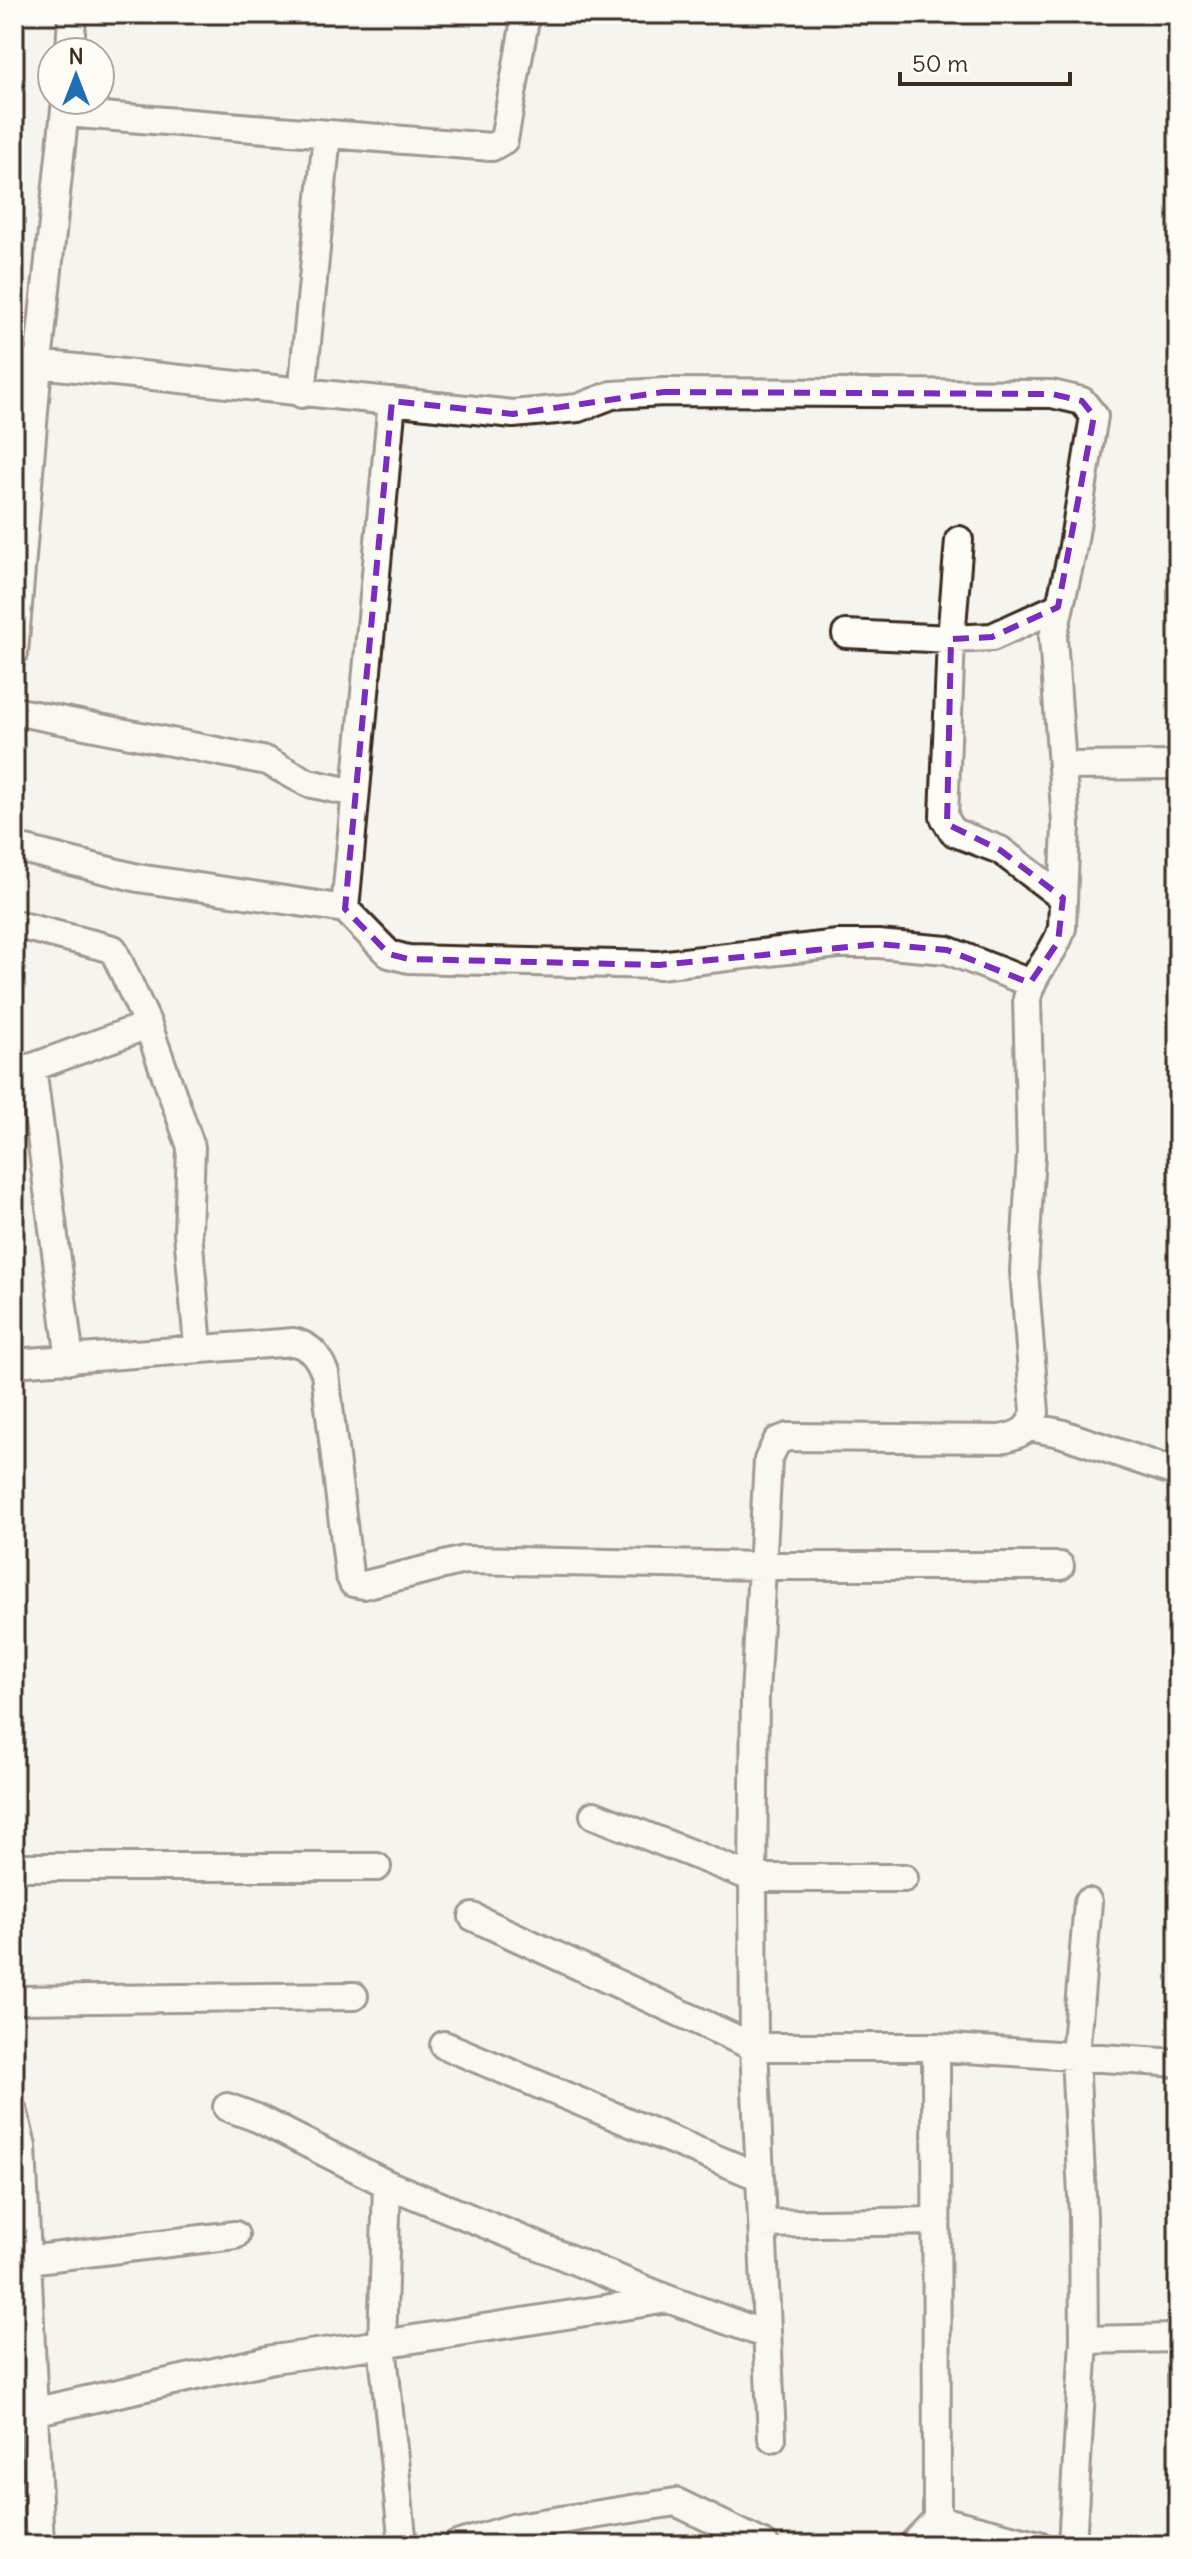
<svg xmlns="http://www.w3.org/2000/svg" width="1192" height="2559" viewBox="0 0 1192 2559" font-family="Delius,sans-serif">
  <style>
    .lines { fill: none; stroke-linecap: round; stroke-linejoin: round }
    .minor-casing { stroke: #3b2a1e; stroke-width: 32 }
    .minor { stroke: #fdfcf7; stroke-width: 26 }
    .marked { fill: none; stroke: #7b2cbf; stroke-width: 6; stroke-dasharray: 16 10; stroke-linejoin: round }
  </style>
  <rect width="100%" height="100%" fill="#f5f4ee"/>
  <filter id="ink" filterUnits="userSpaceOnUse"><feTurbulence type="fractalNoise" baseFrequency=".0125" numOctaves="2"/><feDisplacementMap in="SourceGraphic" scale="16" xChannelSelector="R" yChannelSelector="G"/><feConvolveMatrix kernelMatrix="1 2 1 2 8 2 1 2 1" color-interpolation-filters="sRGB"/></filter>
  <g filter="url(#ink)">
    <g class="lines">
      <g class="minor-casing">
        <path id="minor" d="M70,52l2,-38
          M65,113l427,34 12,-7 22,-126
          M14,364h24l475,50 65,-6 34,-13 52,-3 388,2 30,7 12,15 -22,136 -19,85 13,188 -4,103c-7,27 -30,43 -35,71l4,156 -7,116 11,141c-7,20 -15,23 -35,27l-212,-2 -11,4 -9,19 -13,235 -2,183h151
          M302,394l25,-260
          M959,540l-8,99 -7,178 9,15 47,18 63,48
          M846,634l105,5 41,-2 66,-30
          M14,653l24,-289 28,-264
          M14,711l253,50 41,22 47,10
          M1063,766l115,-1
          M14,847l124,31 207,31 44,45 19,5 251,6 179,-21h40l69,6 83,33
          M345,909l47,-508
          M14,924l99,25 35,76 43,122 -3,86 10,113
          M32,1067l38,293
          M14,1074l134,-49
          M14,1363l280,-21c18,5 24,14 31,31l24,201 4,9 11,2 100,-25 298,6h298
          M1030,1427l30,6 118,40
          M14,1867h363
          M1088,1902l-13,154 8,160 1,124 94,-2
          M473,1917l281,130 -1,-169 -159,-63
          M14,2000l340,-4
          M444,2045l316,132
          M936,2047l1,472 102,26
          M227,2107l30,11 130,66 281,115
          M14,2113l8,34 18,398
          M762,2224l174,-3
          M28,2260l207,-25
          M14,2416l259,-57 109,-15 5,-160
          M772,2438l-18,-391h182l242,16
          M516,2527l160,-25 89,43
          M403,2545l-21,-201 286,-45 99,36
          M457,2545l59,-18 -1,18
          M912,2545l25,-26
          M1072,2545l12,-205"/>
      </g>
      <use href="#minor" class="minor"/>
    </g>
  </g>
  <path d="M0 0H1192V2559H0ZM664,392l388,2 30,7 12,15 -36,191 -66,30 -41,2 -4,185 53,26 63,48 -5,44 -28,41 -83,-33 -69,-6 -219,21 -251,-6 -19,-5 -44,-45 47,-508 121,13z" fill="#f5f4ee" fill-opacity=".55" fill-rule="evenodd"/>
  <path class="marked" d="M664,392l388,2 30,7 12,15 -36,191 -66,30 -41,2 -4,185 53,26 63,48 -5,44 -28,41 -83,-33 -69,-6 -219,21 -251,-6 -19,-5 -44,-45 47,-508 121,13z"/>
  <rect width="1192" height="2559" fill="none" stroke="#fdfcf7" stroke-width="48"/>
  <rect x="24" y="24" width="1144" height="2511" fill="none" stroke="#3b2a1e" stroke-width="3" filter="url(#ink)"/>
  <g transform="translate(76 76)"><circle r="38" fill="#fdfcf7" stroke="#afa8a0" stroke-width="2"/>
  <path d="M0-6L14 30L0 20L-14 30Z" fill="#1f6fb2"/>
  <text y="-12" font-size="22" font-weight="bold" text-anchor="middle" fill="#3b2a1e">N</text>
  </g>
  <path d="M900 72v12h170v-12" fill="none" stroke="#3b2a1e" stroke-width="4"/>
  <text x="912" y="72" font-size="24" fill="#3b2a1e" stroke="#fdfcf7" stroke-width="6" paint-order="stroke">50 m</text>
</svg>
